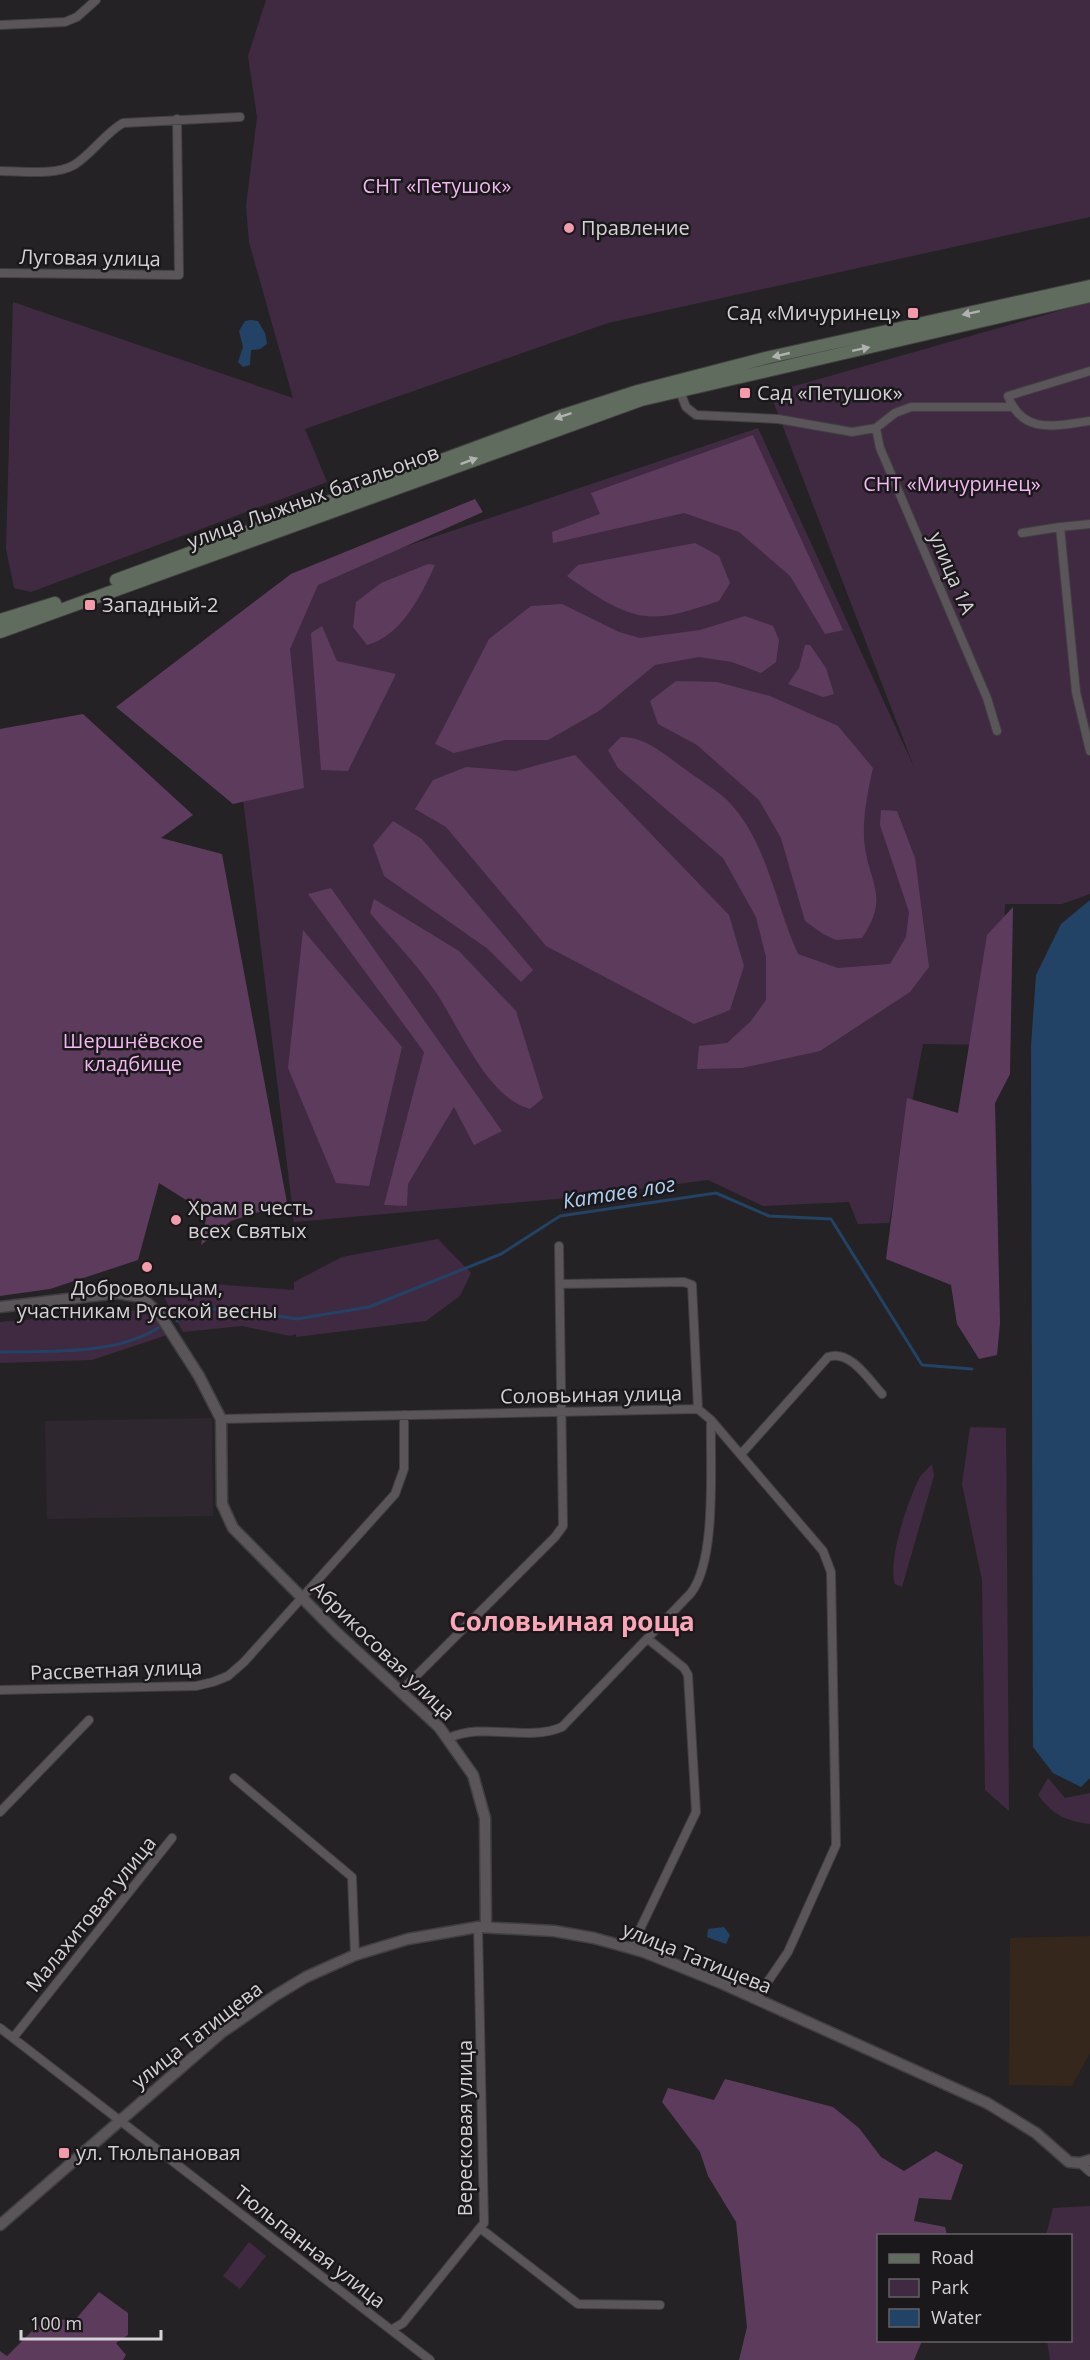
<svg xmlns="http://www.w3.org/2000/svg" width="1090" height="2360" viewBox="0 0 1090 2360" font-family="'Open Sans',sans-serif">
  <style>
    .commercial { fill: #35271b }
    .built { fill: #2f272f }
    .green { fill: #402a41 }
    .forest { fill: #5d3b5d }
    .water { fill: #224365 }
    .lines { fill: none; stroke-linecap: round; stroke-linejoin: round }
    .stream { stroke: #224365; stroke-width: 3 }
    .minor-casing { stroke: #413f41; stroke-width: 10 }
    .tertiary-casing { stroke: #413f41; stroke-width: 13 }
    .secondary-casing { stroke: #413f41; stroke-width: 14 }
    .minor { stroke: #595559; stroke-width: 8 }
    .tertiary { stroke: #595559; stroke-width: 10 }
    .secondary { stroke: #606c5e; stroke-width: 12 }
    .oneway { fill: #b1b3b1 }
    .poi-dot { fill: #f39aab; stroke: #1b181b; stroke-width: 2 }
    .labels { text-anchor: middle; stroke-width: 5; stroke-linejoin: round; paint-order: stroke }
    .park-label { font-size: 20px; fill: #f2b8f2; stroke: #1b181b }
    .poi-label { font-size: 20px; fill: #d4d2d4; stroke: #1b181b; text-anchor: start }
    .street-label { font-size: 20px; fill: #d4d2d4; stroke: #1b181b }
    .water-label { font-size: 21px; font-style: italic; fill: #b0d0f3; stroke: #1b181b }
    .district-label { font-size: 26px; font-weight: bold; fill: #faa6b6; stroke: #1b181b }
  </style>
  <rect width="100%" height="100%" fill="#252225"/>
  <path class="commercial" d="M1090,1936v117l-18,33 -63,-1 1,-147z"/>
  <path class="built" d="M212,1418l1,98 -166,3 -2,-98z"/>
  <path class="green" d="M266,0h824v217l-482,106 -303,106 22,53 -296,110 -17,-4 -8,-39 7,-247 280,96 -44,-156 -3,-36 11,-89 -9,-61z
    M1090,302v592l-28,10h-57l-6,141 -76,-1 -34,179 -31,1 -9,-22 -86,4 -55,-26 -129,17 -285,25 -67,-556 64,-81 467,-157 156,339 -144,-374z
    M438,1239l33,34 -11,23 -34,25 -130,16v-3l-6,2 -48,-10 -59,6 -19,-35 47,-13 83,6v-8l48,-25z
    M138,1310l17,9 12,16 -75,25 -92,3v-41z
    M970,1427l36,1 3,383 -24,-21 -3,-210 -20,-96z
    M932,1464l2,12 -32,111 -7,-3c-8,-22 13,-84 24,-105 3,-6 9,-10 13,-15z
    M1048,1778l17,20 25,-5v31c-24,-3 -37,-9 -52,-29z
    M1090,2206v154h-40l-3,-19 23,-1v-104l-24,-1 7,-27z
    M249,2242l17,14 -26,33 -17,-13z"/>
  <path class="forest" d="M753,435l90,195 -18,4 -35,-58 -51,-44 -55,-19 -131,30 -1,-11 48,-18 -9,-21z
    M475,499l8,13 -165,73 -28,64 14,139 -71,16 -117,-97 175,-133z
    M695,543l24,13 11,27 -11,18c-22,7 -50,18 -73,15 -26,-2 -58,-25 -79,-40l11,-11z
    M428,564l7,1c-14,31 -34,71 -68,80l-14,-18 3,-25 25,-19z
    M562,604l57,28 21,6 60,-8 45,-14 28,10 6,14 -3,22 -15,11 -29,-11 -33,-5 -44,8 -56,46 -51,29h-43l-51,13 -19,-9 54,-105 42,-33z
    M322,626l15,35 59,13 -48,97 -27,-1 -10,-137z
    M805,645h5l16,23 8,26 -11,3 -35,-13 11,-16z
    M676,681l41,1 53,14 68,30 35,42c-5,22 -10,46 -9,69 2,44 28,57 -2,101l-26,2 -13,-6 -18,-13 -24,-83 -22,-38 -62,-55 -39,-21 -8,-23z
    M83,714l110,101 -32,23 61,16 65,349 -56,18 -30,24 6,-32 -48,-30 -21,77 -88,29 -50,7v-567z
    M621,737c24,0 42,16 61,30 14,11 32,21 45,33 40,40 48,104 71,154l40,14 52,-4 16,-27 3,-25 -29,-87 1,-15 16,1 18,47 14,109 -19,25 -90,59 -78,17 -45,1 2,-23 28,-3 24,-22 15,-21v-43l-10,-40 -33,-59 -105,-90 -10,-18z
    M575,755l154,160 15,51 -14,44 -36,14 -148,-78 -100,-119 -31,-18 18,-29 33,-13 50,4z
    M393,821l29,18 111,131 -12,12 -33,-33 -104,-73 -11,-31z
    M331,888l171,243 -28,14 -20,-38 -46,77 -1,22 -23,-1 40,-153 -116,-158z
    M374,899l85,52 57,60 27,87 -13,11c-43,-11 -71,-83 -95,-118 -19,-28 -44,-53 -65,-78z
    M1013,907l-3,167 -15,29 5,220 -3,32 -18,4 -22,-35 -6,-39 -65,-26 21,-161 51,15 29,-178z
    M303,930l99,117 -33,139 -33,-3 -48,-115z
    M725,2079l108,28 26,21 22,29 23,14 32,-20 27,14 -12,35 -32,-2 -5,23 31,6 2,8 -69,1v104l44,1 -8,19h-175l8,-33 -11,-105 -28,-46 -8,-24 -38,-50 6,-14 46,12z
    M99,2292l29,21v22l-12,8 10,12 -3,5h-123v-9l7,5 37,-37 31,1z"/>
  <path class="water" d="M251,320l7,1 7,12 2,11 -7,5 -9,1 -1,15 -7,2 -5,-5 5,-15 -4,-16 6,-10z
    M1090,900v878l-9,9 -28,-14 -20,-26 -2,-701 5,-71 25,-51z
    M724,1927l6,8 -4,9 -19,-7 1,-8z"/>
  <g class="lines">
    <path class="stream" d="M177,1321l14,-14 62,5 44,7 72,-12 132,-53 59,-38 156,-23 53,23 62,3 91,146 50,4
      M0,1352c49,-1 116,3 158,-24"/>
    <g class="minor-casing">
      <path id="minor" d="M0,25l65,-3 12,-5 19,-17
        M0,171c21,0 55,5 74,-6 18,-11 30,-31 49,-42l117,-6
        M0,273l179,2 -2,-156
        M1090,371l-82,25c15,40 49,29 82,25
        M679,389l7,18 10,8 82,4 74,13 24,-4 19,-15 16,-6h101
        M876,428l4,20 107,250 10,33
        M1090,524l-30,3 16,165 14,59
        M1022,533l38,-6
        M560,1284l124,-2 8,3 6,124
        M221,1419l477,-10 13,11 112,131 8,21 5,273 -48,107 -32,47
        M742,1453l86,-96c22,-8 41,23 54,37
        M0,1690l196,-4 17,-4 15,-6 16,-14 151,-168 9,-25v-54
        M401,1691l154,-154 8,-11 -4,-280
        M449,1738c35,-16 78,4 113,-11l129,-134c26,-34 19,-128 20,-173
        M234,1778l118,99 3,78
        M0,1812l89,-92
        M631,1948l65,-136 -8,-137 -4,-7 -36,-29
        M0,2028l430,332
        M13,2038l159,-200
        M1080,2163l10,9
        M480,2228l98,76 82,1
        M391,2330l12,-7 81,-100 -6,-296"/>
    </g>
    <g class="tertiary-casing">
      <path id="tertiary" d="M0,1307l117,-14 24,4 19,18 39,61 22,43 1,85 11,24 104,105 102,94 34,48 12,43 1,109
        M0,2225l221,-192 55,-38 30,-18 49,-22 53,-16 70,-12 76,4 40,7 50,14 77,31 266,120 49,30 33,29 11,1 10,-3"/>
    </g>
    <g class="secondary-casing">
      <path id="secondary" d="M116,580l445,-164 77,-25 132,-34 320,-71
        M0,620l55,-17
        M0,632l641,-232 449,-104"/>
    </g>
    <use href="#minor" class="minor"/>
    <use href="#tertiary" class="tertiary"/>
    <use href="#secondary" class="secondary"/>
  </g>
  <defs><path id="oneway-solid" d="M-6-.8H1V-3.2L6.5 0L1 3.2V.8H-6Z" transform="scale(1.5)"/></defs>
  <g class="oneway">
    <use href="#oneway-solid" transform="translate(971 313) rotate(168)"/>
    <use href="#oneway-solid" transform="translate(861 349) rotate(-12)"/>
    <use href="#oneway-solid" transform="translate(781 355) rotate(167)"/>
    <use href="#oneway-solid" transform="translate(563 416) rotate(161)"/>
    <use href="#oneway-solid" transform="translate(469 461) rotate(-20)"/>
  </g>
  <g class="poi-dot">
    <circle cx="569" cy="228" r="6"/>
    <rect x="907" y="307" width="12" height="12" rx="3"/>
    <rect x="739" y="387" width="12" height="12" rx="3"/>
    <rect x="84" y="599" width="12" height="12" rx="3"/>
    <circle cx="176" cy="1220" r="6"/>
    <circle cx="147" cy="1267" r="6"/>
    <rect x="58" y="2147" width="12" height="12" rx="3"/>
  </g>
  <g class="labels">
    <g class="park-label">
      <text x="437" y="193">СНТ «Петушок»</text>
      <text x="952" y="491">СНТ «Мичуринец»</text>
      <text x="133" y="1048">Шершнёвское<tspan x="133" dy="23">кладбище</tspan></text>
    </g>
    <g class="poi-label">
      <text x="581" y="235">Правление</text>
      <text x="901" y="320" text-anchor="end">Сад «Мичуринец»</text>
      <text x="757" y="400">Сад «Петушок»</text>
      <text x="102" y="612">Западный-2</text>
      <text x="188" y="1215">Храм в честь<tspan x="188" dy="23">всех Святых</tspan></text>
      <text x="147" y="1295" text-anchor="middle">Добровольцам,<tspan x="147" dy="23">участникам Русской весны</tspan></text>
      <text x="76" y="2160">ул. Тюльпановая</text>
    </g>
    <g class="street-label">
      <text transform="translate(90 258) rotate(1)" y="7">Луговая улица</text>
      <text transform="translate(313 497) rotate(-20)" y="7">улица Лыжных батальонов</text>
      <text transform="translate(952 573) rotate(67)" y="7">улица 1А</text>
      <text transform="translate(591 1395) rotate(-1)" y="7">Соловьиная улица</text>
      <text transform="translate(383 1651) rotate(44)" y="7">Абрикосовая улица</text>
      <text transform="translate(116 1670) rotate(-2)" y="7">Рассветная улица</text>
      <text transform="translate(91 1914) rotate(-51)" y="7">Малахитовая улица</text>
      <text transform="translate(697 1958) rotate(22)" y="7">улица Татищева</text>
      <text transform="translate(197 2035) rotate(-38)" y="7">улица Татищева</text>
      <text transform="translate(465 2128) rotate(-90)" y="7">Вересковая улица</text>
      <text transform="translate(310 2247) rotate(38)" y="7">Тюльпанная улица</text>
    </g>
    <g class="water-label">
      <text transform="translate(619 1193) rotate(-9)" y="7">Катаев лог</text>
    </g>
    <g class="district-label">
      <text x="572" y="1631">Соловьиная роща</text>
    </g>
  </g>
  <rect x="877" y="2234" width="195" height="108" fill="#1b181b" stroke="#656265" stroke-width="1.5"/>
  <rect x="889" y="2254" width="30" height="9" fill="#606c5e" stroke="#656265" stroke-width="1.5"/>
  <text x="931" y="2264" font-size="18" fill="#d4d2d4">Road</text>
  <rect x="889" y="2279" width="30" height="18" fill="#402a41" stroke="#656265" stroke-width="1.5"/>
  <text x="931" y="2294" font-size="18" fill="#d4d2d4">Park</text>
  <rect x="889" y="2309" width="30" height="18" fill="#224365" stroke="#656265" stroke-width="1.5"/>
  <text x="931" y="2324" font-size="18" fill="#d4d2d4">Water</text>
  <path d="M21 2330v9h140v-9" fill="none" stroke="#d4d2d4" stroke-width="3"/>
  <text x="30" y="2330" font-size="18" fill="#d4d2d4" stroke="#1b181b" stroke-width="4.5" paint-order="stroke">100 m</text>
</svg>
